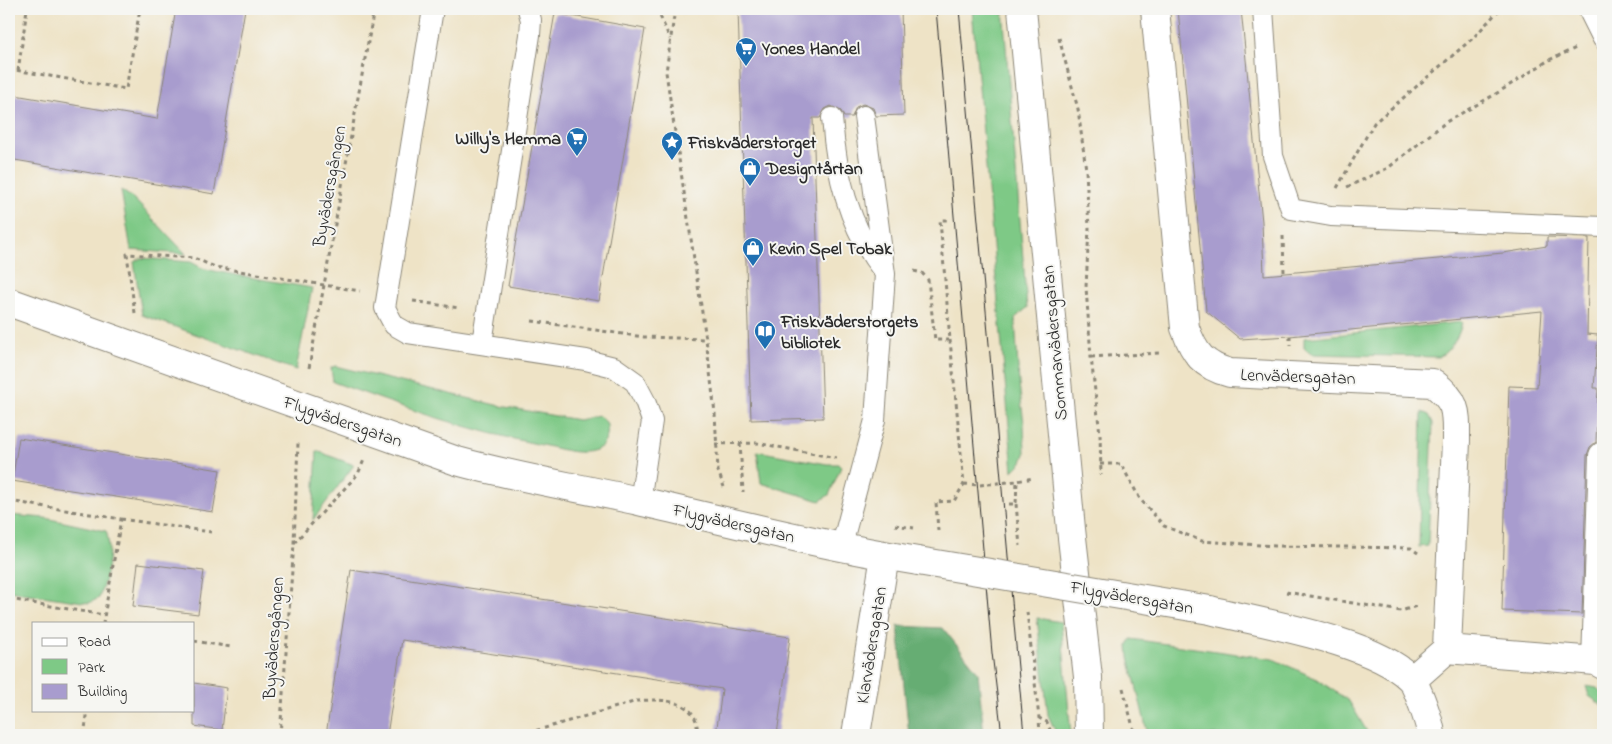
<svg xmlns="http://www.w3.org/2000/svg" width="1612" height="744" viewBox="0 0 1612 744" font-family="'Indie Flower',sans-serif">
  <style>
    .green { fill: #7ec986; stroke: #547a58 }
    .forest { fill: #66ad73; stroke: #486c4f }
    .building { fill: #a89cce }
    .lines { fill: none; stroke-linecap: round; stroke-linejoin: round }
    .lane-casing { stroke: #8c8778; stroke-width: 22 }
    .street-casing { stroke: #8c8778; stroke-width: 30 }
    .secondary-casing { stroke: #8c8778; stroke-width: 30 }
    .path { stroke: #8c8778; stroke-width: 3; stroke-dasharray: 4 4; stroke-linecap: butt }
    .lane { stroke: #fff; stroke-width: 20 }
    .street { stroke: #fff; stroke-width: 28 }
    .secondary { stroke: #fff; stroke-width: 28 }
    .tram { stroke: #2b2b2b; stroke-width: 1 }
    .street-bridge-casing { stroke: #8c8778; stroke-width: 30; stroke-linecap: butt }
    .path-bridge { stroke: #8c8778; stroke-width: 3; stroke-dasharray: 4 4; stroke-linecap: butt }
    .street-bridge { stroke: #fff; stroke-width: 28 }
    .labels { text-anchor: middle; stroke-width: 4; stroke-linejoin: round; paint-order: stroke }
    .poi-label { font-size: 18px; font-weight: bold; fill: #2b2b2b; stroke: #f6f6f2; text-anchor: start }
    .street-label { font-size: 18px; fill: #2b2b2b; stroke: #f6f6f2 }
  </style>
  <rect width="100%" height="100%" fill="#f6f6f2"/>
  <filter id="ink" filterUnits="userSpaceOnUse"><feTurbulence type="fractalNoise" baseFrequency=".02" numOctaves="2"/><feDisplacementMap in="SourceGraphic" scale="10" xChannelSelector="R" yChannelSelector="G"/><feConvolveMatrix kernelMatrix="1 2 1 2 8 2 1 2 1" color-interpolation-filters="sRGB"/></filter>
  <filter id="wash" filterUnits="userSpaceOnUse"><feTurbulence type="fractalNoise" baseFrequency=".0096" numOctaves="4" result="noise"/><feDisplacementMap in="SourceGraphic" scale="20" xChannelSelector="R" yChannelSelector="G"/><feGaussianBlur stdDeviation="1.12" result="paint"/><feColorMatrix in="noise" values="0 0 0 0 0 0 0 0 0 0 0 0 0 0 0 0 0 1.4 0 .05"/><feComposite in="paint" operator="in"/></filter>
  <g filter="url(#wash)">
    <rect width="100%" height="100%" fill="#eee3c6"/>
    <path class="green" d="M972,9h31l24,299 -12,10 4,66 5,39 1,31 -3,8 -9,9z
      M121,190l13,9 52,55 -55,-4z
      M141,258l50,4 11,6 17,4 93,16 -16,82 -154,-55 -8,-53z
      M1462,322c-2,13 -11,28 -23,35l-128,-3 -7,-6v-10z
      M335,366l165,40 78,14 21,-4 7,6c4,10 0,25 -11,28 -16,6 -38,-2 -53,-5 -72,-14 -140,-38 -209,-63l-2,-14z
      M1422,412l7,3 4,8 -5,123 -9,1z
      M317,451l37,14 -41,55z
      M757,451l70,13h11l3,3 -12,28 -9,6 -59,-18z
      M9,515l36,3 61,13c7,20 0,47 -7,67l-10,5 -80,-12z
      M1037,618l24,4 10,113h-14l-9,-20z
      M1131,639l142,20 42,19 34,23 20,34h-221l-19,-78 -1,-12z
      M1586,686l11,2 6,6v12l-14,-10z"/>
    <path class="forest" d="M898,626l45,2 35,44 6,63h-75z"/>
    <g id="blocks">
      <path class="building" d="M176,9h69l-31,185 -205,-35v-65l148,25z
        M738,9h163l3,106 -28,1 -3,-8 -10,-4 -7,3 -4,10h-8l-3,-6 -10,-5 -6,3 -5,9h-7l10,300 -72,2z
        M1178,9h63l21,213 2,53 239,-22 44,-7v-9l42,1 -2,96 11,1 -4,53h4l-2,54 -6,5 -3,8 -5,159 -80,-3 7,-225 28,1 5,-76 -252,25 -50,3 -34,-28z
        M555,13l90,16 -46,272 -91,-15z
        M19,438l201,32 -7,42 -201,-31z
        M138,563l66,8 -6,43 -65,-8z
        M351,570l439,67 -13,98h-61l6,-46 -320,-49 -15,95h-61z
        M194,683l33,5 -5,42 -28,-4z"/>
    </g>
  </g>
  <g filter="url(#ink)">
    <use href="#blocks" fill-opacity="0" stroke="#8c8778" stroke-width="1"/>
    <g class="lines">
      <g class="lane-casing">
        <path id="lane" d="M433,9l-48,299 9,17 14,8 178,27 28,7 21,15 10,19 7,20 -12,81
          M1263,9l10,147 18,53 40,7 272,11
          M1588,9l15,30
          M832,118c4,55 16,109 52,154
          M482,343l48,-308 1,-15 -3,-11
          M841,548l34,-128 10,-146 -21,-158"/>
      </g>
      <g class="street-casing">
        <path id="street" d="M1155,9l30,319c9,25 18,38 45,45l203,10c25,19 23,28 23,58l-9,208 -35,31
          M9,302l448,159c61,17 124,27 186,41 91,21 182,44 275,59
          M1210,610c54,14 161,30 200,68 7,7 21,48 21,57
          M1447,649l149,12 7,4
          M1596,661l7,-205
          M856,735l29,-179"/>
      </g>
      <g class="secondary-casing">
        <path id="secondary" d="M1022,9l49,520 17,148 1,58"/>
      </g>
      <path class="path" d="M657,9l13,30
        M675,9l-9,63 40,267 9,74 3,58 6,16
        M1059,38l19,71 8,61 3,58 -3,59 5,70 9,77 1,41
        M9,69l117,20 14,-80
        M18,71l9,-62
        M1347,187l41,-19 58,-46 48,-27 55,-35 27,-12
        M1337,188l37,-65 99,-85 27,-29
        M1283,236l1,37
        M914,271l8,2 6,7 7,60h15l-10,-120h7
        M413,301l46,7
        M135,313l-8,-59 67,4 21,9 145,24
        M532,321l112,16 62,2
        M1290,336v9
        M1091,357l69,-4
        M309,368l65,-359
        M740,443l3,49
        M715,444l42,-1 79,15
        M1100,464h21l19,35 24,27 38,15 73,5 136,2 7,5
        M964,484l15,1 38,-4
        M9,501l112,18 -18,104
        M1009,504h7l1,-23 16,-3
        M1016,504l4,42
        M121,519l90,13
        M938,531l-2,-29 18,-1 10,-17 -14,-144
        M294,543l64,-69 6,-14
        M1286,592l115,19 16,-5
        M9,599l95,16
        M1027,612l12,106
        M194,641l37,6
        M1123,688l12,47
        M9,731l19,4
        M84,735l4,-25
        M280,735l14,-192 4,-100
        M521,735l116,-34c26,-3 64,-1 60,34
        M1040,735l-1,-17 8,4 5,13"/>
      <use href="#lane" class="lane"/>
      <use href="#street" class="street"/>
      <use href="#secondary" class="secondary"/>
      <path class="tram" d="M936,9l56,644 10,82
        M959,9l65,726"/>
      <g class="street-bridge-casing">
        <path id="street-bridge" d="M918,561l292,49"/>
      </g>
      <path class="path-bridge" d="M895,525l19,3"/>
      <use href="#street-bridge" class="street-bridge"/>
    </g>
  </g>
  <defs>
    <g id="supermarket-pin" transform="scale(1.125)"><path d="M0 17L-7.5 6A9.5 9.5 0 1 1 7.5 6Z" fill="#1f6fb2" stroke="#f6f6f2"/><path d="M-6-5.5h2.5l.6 2H6L4.5 2H-2.5L-4.4-4H-6ZM-1.5 3.2a1.3 1.3 0 1 0 .1 0ZM3 3.2a1.3 1.3 0 1 0 .1 0Z" fill="#fff"/></g>
    <g id="sight-pin" transform="scale(1.125)"><path d="M0 17L-7.5 6A9.5 9.5 0 1 1 7.5 6Z" fill="#1f6fb2" stroke="#f6f6f2"/><path d="M0-6L1.8-2.2L6-1.7L2.9 1.2L3.7 5.4L0 3.3L-3.7 5.4L-2.9 1.2L-6-1.7L-1.8-2.2Z" fill="#fff"/></g>
    <g id="shop-pin" transform="scale(1.125)"><path d="M0 17L-7.5 6A9.5 9.5 0 1 1 7.5 6Z" fill="#1f6fb2" stroke="#f6f6f2"/><path d="M-5-2.5h2.3a2.7 3.5 0 0 1 5.4 0H5L5.5 6h-11ZM-1.5-2.5h3a1.5 2.3 0 0 0-3 0Z" fill="#fff"/></g>
    <g id="library-pin" transform="scale(1.125)"><path d="M0 17L-7.5 6A9.5 9.5 0 1 1 7.5 6Z" fill="#1f6fb2" stroke="#f6f6f2"/><path d="M-6-4Q-3-5.5-.7-3.5V5Q-3 3-6 4ZM6-4Q3-5.5 .7-3.5V5Q3 3 6 4Z" fill="#fff"/></g>
  </defs>
  <g fill-rule="evenodd">
    <use href="#supermarket-pin" x="746" y="48"/>
    <use href="#supermarket-pin" x="577" y="138"/>
    <use href="#sight-pin" x="672" y="142"/>
    <use href="#shop-pin" x="750" y="168"/>
    <use href="#shop-pin" x="753" y="248"/>
    <use href="#library-pin" x="765" y="331"/>
  </g>
  <g class="labels">
    <g class="poi-label">
      <text x="762" y="54">Yones Handel</text>
      <text x="561" y="144" text-anchor="end">Willy's Hemma</text>
      <text x="688" y="148">Friskväderstorget</text>
      <text x="766" y="174">Designtårtan</text>
      <text x="769" y="254">Kevin Spel Tobak</text>
      <text x="781" y="327">Friskväderstorgets<tspan x="781" dy="21">bibliotek</tspan></text>
    </g>
    <g class="street-label">
      <text transform="translate(329 186) rotate(-80)" y="6">Byvädersgången</text>
      <text transform="translate(1054 343) rotate(-95)" y="6">Sommarvädersgatan</text>
      <text transform="translate(1298 376) rotate(2)" y="6">Lenvädersgatan</text>
      <text transform="translate(343 421) rotate(19)" y="6">Flygvädersgatan</text>
      <text transform="translate(734 523) rotate(13)" y="6">Flygvädersgatan</text>
      <text transform="translate(1132 597) rotate(10)" y="6">Flygvädersgatan</text>
      <text transform="translate(273 638) rotate(-86)" y="6">Byvädersgången</text>
      <text transform="translate(871 645) rotate(-81)" y="6">Klarvädersgatan</text>
    </g>
  </g>
  <rect width="1612" height="744" fill="none" stroke="#f6f6f2" stroke-width="30"/>
  <rect x="32" y="622" width="162" height="90" fill="#f6f6f2" stroke="#a5a5a2"/>
  <rect x="42" y="638" width="25" height="8" fill="#ffffff" stroke="#a5a5a2"/>
  <text x="78" y="646" font-size="15" fill="#2b2b2b">Road</text>
  <rect x="42" y="659" width="25" height="15" fill="#7ec986" stroke="#a5a5a2"/>
  <text x="78" y="672" font-size="15" fill="#2b2b2b">Park</text>
  <rect x="42" y="684" width="25" height="15" fill="#a89cce" stroke="#a5a5a2"/>
  <text x="78" y="696" font-size="15" fill="#2b2b2b">Building</text>
</svg>
